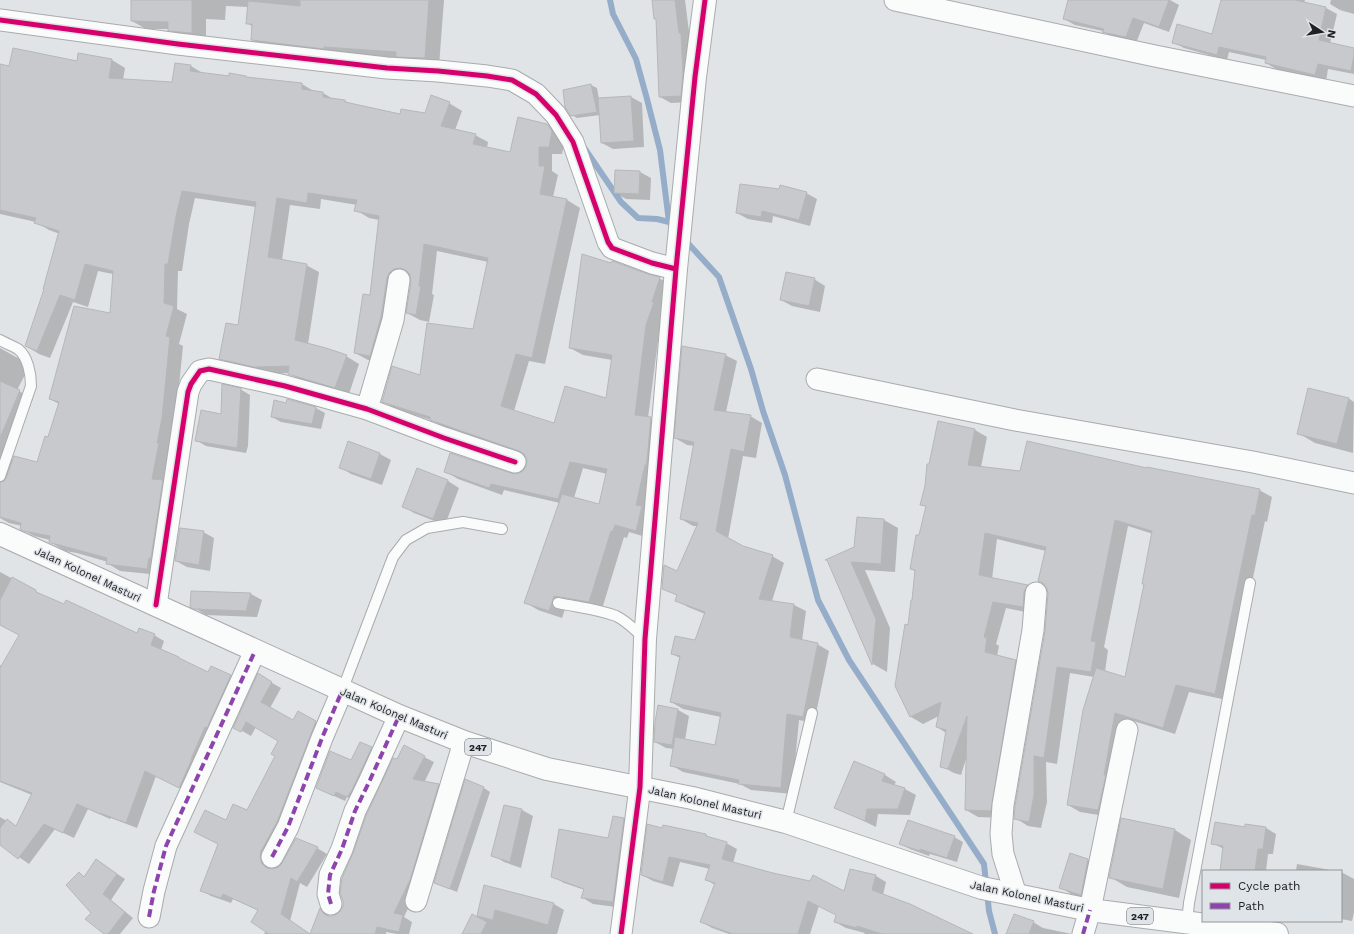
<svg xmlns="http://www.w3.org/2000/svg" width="1354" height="934" viewBox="0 0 1354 934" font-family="'Work Sans',sans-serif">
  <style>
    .shadow { fill: #0003; fill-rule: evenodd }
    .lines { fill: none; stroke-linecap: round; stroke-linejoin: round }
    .stream { stroke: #95adc9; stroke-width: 6 }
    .building { fill: #c7c9cc; stroke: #b5b7b9 }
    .service-casing { stroke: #a9abad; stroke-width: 12 }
    .minor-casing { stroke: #a9abad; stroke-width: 23 }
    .tertiary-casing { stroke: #a9abad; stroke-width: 24 }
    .primary-casing { stroke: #a9abad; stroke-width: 24 }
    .service { stroke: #fafbfb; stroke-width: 10 }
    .minor { stroke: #fafbfb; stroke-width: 21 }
    .tertiary { stroke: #fafbfb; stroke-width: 22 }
    .primary { stroke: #fafbfb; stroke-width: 22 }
    .quiet { stroke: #8e44ad; stroke-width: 4; stroke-dasharray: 8 4; stroke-linecap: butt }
    .cycleway-casing { stroke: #dfe4e9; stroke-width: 8 }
    .cycleway { stroke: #d6006c; stroke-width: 5 }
    .labels { text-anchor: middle; stroke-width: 3; stroke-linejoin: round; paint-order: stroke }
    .shield { fill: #dfe4e9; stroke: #595c5e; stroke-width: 1 }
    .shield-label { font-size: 10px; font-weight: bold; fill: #202123 }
    .street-label { font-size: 11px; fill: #202123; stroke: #dfe4e9 }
  </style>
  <rect width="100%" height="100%" fill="#e1e4e7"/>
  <path class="shadow" d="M132,0h312l-5,66 -173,-18 -14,-8 1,-13 -6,-4 1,-16 -22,-1 -1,14 -19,-1v22l-22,-3 -15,-9h-23l-14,-8z
    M653,0h32l5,40 1,62 -20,1 -11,-6 -3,-77 -2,-1z
    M1069,0h101l9,5 -10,27 -25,-9 -8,20 -22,-5 -11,-7 -28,-6 -11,-6z
    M1277,0h28l-1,3 22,5 11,6 -7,30 24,5v25l-26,-5 -2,12 -50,-12 -10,-6v-3l-37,-8 -2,8 -43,-12 -11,-6 40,-7z
    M1331,0h23v14l-14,-4 -10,-6z
    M79,55l33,5 13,8 -2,12 50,3 3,-19 15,2 13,8 25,4 17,-1 3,1 53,6 13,8 8,1 12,7 10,1 6,3 50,11 25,-1 23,-11 13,8 -7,19 20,5 13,7 -1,6 23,5 37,-28 14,8 4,7 -3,14h-10v17l6,4 -5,22 14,3 13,8 -35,156 -16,-3 -15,50 41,14 52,-26 5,-39 -29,-5 -13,-7 89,-70 13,8 -6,25 -7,22 -11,85 16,8 -15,112 -20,-6 -2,6 -3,-1 -22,72 -35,-6 -5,15 -24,-8 -13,-8 35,-99 -56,-13 -2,5 -44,-16 -13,-8 72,4 6,-3 4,-5 1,-8 -2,-4 -82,-28 -10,-6 -38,-12 -13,-8 38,-25 53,-46 14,-68 -51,-11 -5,43 2,1 -5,27 -9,-2 -13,-7 5,-31 -1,-6h-3l-25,87 -15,-3 -13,-7 15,-57 9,-76 -10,-2 -13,-8 1,-5 -36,-6 -1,10 -30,-4 -8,55 24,5 13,7 -11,72 38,12 13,8 -10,30 -46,-12 -14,-9 -21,1 -35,-8 -13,-8 19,-32 17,-119 -61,-9 -6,26 -7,47h-4l-1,38 10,5 -8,30 4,2 -23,229 -40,-4 -13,-8 1,-1 -31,-9 -12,-2 -15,-9v-2l-16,-4 -13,-7 1,-3 -13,-3 -9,-5v-170l30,17 -13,25 16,9 -25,59 5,3 24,2 11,-25 11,-34 -9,-5 61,-85 2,-40 -15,-3 -10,36 -15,-5 -23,56 -11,-4 -13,-8 19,-57 15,-55 -11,-4 -13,-8 -36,-8v-149l10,2 68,-5zM583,468l24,6 -8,31 -25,-7z
    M591,85l6,3 2,11 32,-2 11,6 2,44 -31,2 -11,-6 -2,-28 -23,3 -5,-3z
    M640,172l11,6 -1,22 -24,-1 -11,-6z
    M806,193l11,6 -7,27 -37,-10 -1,7 -24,-4 -11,-6z
    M814,279l11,7 -5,26 -28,-6 -11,-6z
    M725,355l12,6 -11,51 24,4 12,7 -6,35 -13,-2 -15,83 14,8 30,9 12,7 -12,38 22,4 12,6 -4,30 15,3 12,7 -15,72 -15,-3 -7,74 -41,-4 -11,-6 -57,-12 -12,-7 3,-16 -8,-1 -11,-6 4,-36 19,4 11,6 -4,24 31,6 5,-29 -38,-8 -12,-7 9,-44 -8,-4 23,-12 10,-28 -17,-7 -12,-7 2,-4 -15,-8 15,-16 19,-46h-4l-12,-7 14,-73 -8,-1 -12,-7z
    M240,389l10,6 -2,51 -2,7 -40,-7 -10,-6 26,-25z
    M1348,398l6,4 -1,51 -38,-10 -17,-10z
    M288,400l28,8 9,5 -4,16 -40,-7 -9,-5 15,-13z
    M939,422l36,8 12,7 -6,30 40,5 127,-3 111,21 13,7 -5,25 -2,-1 -38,179 -38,-8 -14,42 -48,-15 -16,98 -31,-5 -12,-7 26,-128 -24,-4 -13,91 -11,-2 1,40 -6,26 -13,-2 -13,-8 31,-187 3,-37 -1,-7 -9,-6 7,-30 -49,-12 -5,40 36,6 12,8 -5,21 -29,-6 -10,36 3,2 -2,10 18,4 13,8 -25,150 -25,-1 -12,-7v-51l-5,16 -7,-2 -13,-7 5,-33 -9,-6 2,-11 -16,8 -12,-7 -2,-91 7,-54 -5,-3 16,-62 -6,-3zM1128,526l25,8 -8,50 -20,95 -20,-7 3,-22 -4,-3z
    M380,454l11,6 -9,25 -31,-11 -11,-7z
    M417,469l31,12 11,7 -14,37 -31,-12 -11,-7z
    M884,520l14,8 -3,44 -30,-2 25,58 -3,44 -14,-8 -45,-104 27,-12z
    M203,532l11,6 -4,33 -23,-4 -11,-6z
    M0,572l46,25 92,37 16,1 10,6 -3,9 18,8 30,16 21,2 11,6 -51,111 -34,-17 -19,52 -26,-10 -1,1 -22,-10 -14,29 -19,-9 -26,35 -29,-20v-27l17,10 15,-32 -32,-13v-117l2,1 18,-31 -20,-10z
    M192,592l59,2 11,6 -5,17 -51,-2 -15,-9z
    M258,675l23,13 -11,20 24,14 4,-9 27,14 -56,136 2,7 8,-2 38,-20 10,6 -20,33 -7,-4 -10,38 20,13h-46l2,-3 -7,-20 -26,-12 -2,4 -20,-7 -9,-6 24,-68 21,-11 29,-55 3,-16 -23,-13 -5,9 -16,-9z
    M371,748l10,6 -23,48 -11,-5 -2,4 -28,-13z
    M424,757l10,5 -10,21 14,2 10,6 -29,94 -15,32 8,5 -3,12h-12l-11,-2v2h-75l9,-24 11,7h3l6,-4 4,-6 54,-146z
    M855,762l30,13 11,7 -2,3 11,4 11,6 -6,20 -32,-1 -2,13 -41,-20z
    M484,788l6,4 -33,100 -22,-9z
    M505,806l17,4 11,6 -12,52 -17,-6 -11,-7z
    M624,819l10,7 -10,82 -31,-4 -10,-6 2,-8 -21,-7 -11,-7 56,-37z
    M1246,825l20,3 10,6 -3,20h-5l-2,17h-45l3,-22 -12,-6 34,-15z
    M663,829l43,6 8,5 12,3 11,6 -4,14 112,29 5,-22 26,6 10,6 -3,13 45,39h-64l1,-1 -19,-5 -11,-6 2,-7 -18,-9 -9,28h-81l-17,-6 -10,-6 13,-37 -8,-5 3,-11 -30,-7 -7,25 -20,-6 -11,-6z
    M1175,830l16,10 -12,58 -52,-11 -17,-10z
    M954,837l9,5 -6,20 -27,-8 -1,2 -19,-7 -10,-5z
    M96,860l29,19 -14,21 22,18 -13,16h-15l-13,-21 -13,-40 6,4z
    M1088,860l11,7 -7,33 -21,-6 -11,-7z
    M1297,864l39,7h-40z
    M1341,872l13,7v33l-2,9 -11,-2z
    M485,886l69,18 10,6 -7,24h-90l10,-16z
    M1033,922l10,6 29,6h-65z"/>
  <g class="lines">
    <path class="stream" d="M610,0l3,14 23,45 11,40 13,51 9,72 5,6
      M585,149l36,53 17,16 19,1 12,3
      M684,239l35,38 32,92 12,42 22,64 33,125 31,60 135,204 5,47 6,23"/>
  </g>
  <path class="building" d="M131,0h61v33l-24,-2v-9l-37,-1z
    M300,0h129l-4,58 -29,-1v-5l-72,-5v2l-73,-9 1,-16h-6l2,-23 52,5z
    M652,0h23l4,33h2l2,41 -2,22 -22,1 -3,-78h-2z
    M1068,0h101l-10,27 -26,-9 -7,19 -24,-5 2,-3 -41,-10z
    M1221,0h74l31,7 -7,33 35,8v7l-3,16 -33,-7 -3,11 -50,-12 1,-6 -47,-10 -2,8 -45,-12 5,-19 35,10z
    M13,48l64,13 1,-8 34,6 -3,19 63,4 3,-19 16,2 -1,6 39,5v-3l17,3v1l56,6v6l21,3v5l22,3v2l55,12 1,-5 24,4 6,-18 19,7 -9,24 35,8 -3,10 37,8 8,-35 29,7 5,7 -3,16h-10v19h6l-5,28 27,5 -35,159 -16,-4 -15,52 53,17 11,-37 41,12 6,-43 -43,-7 13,-94 29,9 1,-2 36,13 12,3 -8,25h2l-8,23 -11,90 16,2 -4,44 -1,4h-1l-9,40 6,1 -6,25 -21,-6 -2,6h-2l-22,71 -35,-6 -5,15 -25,-8 38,-109 37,10 8,-35 -37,-7 -12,37 -67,-15 -2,4 -45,-16 6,-19 61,20 6,1 6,-3 3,-5 1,-7 -3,-5 -5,-3 -89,-31v-3l-48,-15 10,-36 28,9 7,-52 46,6 15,-71 -64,-14 -5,42h2l-5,29 -10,-2 5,-31 -1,-7 -3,-4 -6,-3 -7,1 -5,4 -2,5 -6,39 -11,39 -16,-3 9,-59 7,1 9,-79 -25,-5 3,-11 -49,-7 -1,10 -30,-5 -9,59 39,7 -12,76 31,8 21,7 -12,33 -47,-14 1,-8 -35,1 -35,-8 7,-36 12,2 18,-123 -74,-11 -6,25 -8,48h-3l-1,39 10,3 -8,30 4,1 -8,81 -5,25h2l-7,36 11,1 -12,78h-2l-2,11 -41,-5 1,-6 -44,-12 -12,-3 -2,-1 1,-6 -27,-5 -3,-2 1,-6 -21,-6v-35l4,-1 2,-3 8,-22 23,6 8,-26 3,1 11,-35 -10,-3 25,-93 36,7 3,-42 -28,-7 -10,36 -15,-5 -23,56 -12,-5 19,-57h-1l16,-58 -25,-8 2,-5 -36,-8v-146l9,2z
    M591,84l6,28 -26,4 -6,-9 -2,-17z
    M631,96l3,45 -33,2 -3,-45z
    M615,170l25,1 -1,23 -25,-1z
    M740,184l39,5 1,-4 27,7 -8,28 -37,-9 -1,6 -25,-4z
    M786,272l29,6 -6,28 -29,-6z
    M682,346l44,8 -12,56 37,5 -7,37 -13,-3 -15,82 27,15 30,9 -14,44 35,5 -4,33 28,6 -15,74 -16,-3 -6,74 -43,-4 1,-4 -69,-14 5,-29 40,8 6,-32 -51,-11 10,-46 -9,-2 4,-18 20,4 10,-28 -30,-11 2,-6 -15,-6 2,-24 13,6 21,-48 -18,-4 14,-77 -20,-4z
    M0,381l20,9 -20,48z
    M222,384l19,4 -3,52 -1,8 -42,-7 6,-31 20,4z
    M1308,388l41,10 -12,46 -40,-10z
    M287,399l29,8 -4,17 -41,-7 3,-17 12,3z
    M938,421l37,8 -7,36 52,6 7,-30 120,27v-1l113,22 -5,26h-3l-37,179 -39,-9 -13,43 -48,-15 -11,62h2l-8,35 -31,-5 16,-95 13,-42 29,9 19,-93h-2l10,-53 -37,-11 -24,121 5,1 -5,30 -34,-5 -13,91 -10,-2v39l-5,27 -15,-3 1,-13 30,-175 3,-37 -1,-6 -4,-5 -5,-2 8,-34 -61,-14 -6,42 49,10 -4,7 -1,15 -30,-5 -9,35 3,1 -2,14 31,8 -25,151 -26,-1 2,-94 -19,53 -8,-2 6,-37 -10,-3 5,-25 -31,15 -15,-31 10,-62 3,1 3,-25h1l3,-30 -5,-1 6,-34h3l7,-29 -6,-1 5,-19 2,-22h2z
    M348,441l32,12 -9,26 -32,-11z
    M417,468l31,12 -15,39 -31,-12z
    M857,517l27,2 -3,45 -30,-2 25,57 -4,46 -45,-105h-2l29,-13z
    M180,528l24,3 -5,34 -24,-4z
    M12,577l24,13v2l28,12 2,-4 71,33 2,-5 16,6 -4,11 28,12v1l29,14 3,-6 20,9 -24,53 -2,-1 -14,32h1l-13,29 -34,-17 -19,52 -26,-10v1l-23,-10 -14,29 -19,-9 -26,35 -18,-14v-17l7,-9 9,7 16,-33 -32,-12v-113l19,-33 -19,-10v-25z
    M191,591l60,2 -5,18 -52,-2 -4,-2z
    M258,673l14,9 -11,20 32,18 5,-9 18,10 -39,101 -16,29 -1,6 2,7 5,4 6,1 6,-2 3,-4 14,-25 22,9 -21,35 -6,-4 -10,36 29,20 10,-26 3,5 5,3h6l5,-4 4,-5v-6l-3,-8 2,-15 11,-25 13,-37 27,-58 4,1 7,-14 21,11 -12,23 26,5 -29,96 -16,33 9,2 -4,17 -22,-5 -2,7h-106l-18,-12 7,-12 -35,-16 -2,4 -21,-7 18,-47 -24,-12 11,-22 21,10 7,-16 14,6 28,-54 -4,-2 7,-13 -32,-19 -5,10 -8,-4z
    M658,705l20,4 -6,36 -18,-3 1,-20z
    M360,742l12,5 -20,43 -5,7 -11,-5 -2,4 -18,-8 14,-37 21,9z
    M854,761l31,13 -3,7 23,7 -7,21h-31l-2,12 -31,-13z
    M465,779l19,8 -34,102 -16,-6z
    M504,805l18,4 -12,53 -19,-6z
    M613,816l11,2 -11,84 -32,-4 3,-9 -33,-12 8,-48 49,9z
    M1121,818l54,11 -12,60 -54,-11z
    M908,820l47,16 -8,22 -27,-9v2l-21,-7z
    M1215,822l30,5v-3l21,3 -3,22h-5l-3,22h-35l3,-25 -12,-2z
    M647,824l15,4 1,-3 43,9v2l21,6 -5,17 51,14 37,8 3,-6 31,16 6,-22 26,6 -4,15 38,14 63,30h-91l-25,-8v2l-23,-6 2,-7 -28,-14 -10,33h-65l-33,-12 15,-39 -10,-3 5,-15 -41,-8 -6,25 -22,-7z
    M1070,853l18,6 -7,36 -22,-7z
    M96,859l21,15 -14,20 22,18 -17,22h-4l-19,-15 6,-6 -25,-28 13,-13 5,5z
    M484,885l70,18 -6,22 -53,-15 -2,10 -16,-4z
    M472,914l15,8 -6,12h-19z
    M1014,914l20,7 -5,13h-23z"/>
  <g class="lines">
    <g class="service-casing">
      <path id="service" d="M0,340c5,3 13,6 18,9 10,8 13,25 13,37l-31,90
        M558,603c19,4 40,6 58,13 11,5 20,15 29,23
        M342,691l51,-134 13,-17 21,-12 36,-6 39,7
        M786,822l26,-109
        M1187,922l2,-19 61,-320"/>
    </g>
    <g class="minor-casing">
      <path id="minor" d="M895,0l260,56 199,40
        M0,20l178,24 209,24 51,3 49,5 25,4 24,14 20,21 17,27 35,100 4,6 40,15 24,6
        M817,379l198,41 238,42 101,21
        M367,409l26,-89 6,-40
        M156,605l32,-213 3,-8 9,-13 9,-2 76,17 82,23 77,29 71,24
        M272,857l16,-30 34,-89 20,-47
        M1016,895l-13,-41 -2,-20 2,-29 30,-175 3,-37
        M416,901l48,-159
        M331,904l-3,-10 2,-19 12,-26 13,-38 15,-31 29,-64
        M149,917l5,-26 12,-45 89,-195
        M621,934l19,-147
        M1083,934l7,-24 37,-180"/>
    </g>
    <g class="tertiary-casing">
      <path id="tertiary" d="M640,787l5,-148 31,-370 19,-192 10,-77"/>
    </g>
    <g class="primary-casing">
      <path id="primary" d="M0,534l399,182 65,26 83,27 145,29 94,24 196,66 108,22 187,24"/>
    </g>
    <use href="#service" class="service"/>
    <use href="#minor" class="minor"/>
    <use href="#tertiary" class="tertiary"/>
    <use href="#primary" class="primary"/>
    <path class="quiet" d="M272,857l16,-30 34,-89 20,-47
      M331,904l-3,-10 2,-19 12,-26 13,-38 15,-31 29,-64
      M149,917l5,-26 12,-45 89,-195
      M1083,934l7,-24"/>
    <g class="cycleway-casing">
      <path id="cycleway" d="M0,20l178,24 209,24 51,3 49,5 25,4 24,14 20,21 17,27 35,100 4,6 40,15 24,6
        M156,605l32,-213 3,-8 9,-13 9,-2 76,17 82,23 77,29 71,24
        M621,934l19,-147 5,-148 31,-370 19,-192 10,-77"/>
    </g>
    <use href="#cycleway" class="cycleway"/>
  </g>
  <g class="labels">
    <g class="shield">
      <rect x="465" y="739" width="26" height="16" rx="3"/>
      <rect x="1127" y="908" width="26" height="16" rx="3"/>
    </g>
    <g class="shield-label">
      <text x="478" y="751">247</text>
      <text x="1140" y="920">247</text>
    </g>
    <g class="street-label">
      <text transform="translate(88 574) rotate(25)" y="4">Jalan Kolonel Masturi</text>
      <text transform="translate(394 713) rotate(23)" y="4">Jalan Kolonel Masturi</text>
      <text transform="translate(705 802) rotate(13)" y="4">Jalan Kolonel Masturi</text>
      <text transform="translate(1027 896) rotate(12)" y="4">Jalan Kolonel Masturi</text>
    </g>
  </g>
  <rect x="1202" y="870" width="140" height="52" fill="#dfe4e9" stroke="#93969a"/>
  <rect x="1210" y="883" width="20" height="6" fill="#d6006c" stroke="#93969a"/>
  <text x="1238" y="890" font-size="12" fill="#202123">Cycle path</text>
  <rect x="1210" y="903" width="20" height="6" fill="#8e44ad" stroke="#93969a"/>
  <text x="1238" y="910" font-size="12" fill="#202123">Path</text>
  <g transform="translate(1322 32) rotate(102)" stroke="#dfe4e9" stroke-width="3" paint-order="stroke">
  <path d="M0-3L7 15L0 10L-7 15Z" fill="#202123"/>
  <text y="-6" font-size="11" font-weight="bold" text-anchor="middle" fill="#202123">N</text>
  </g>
</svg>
